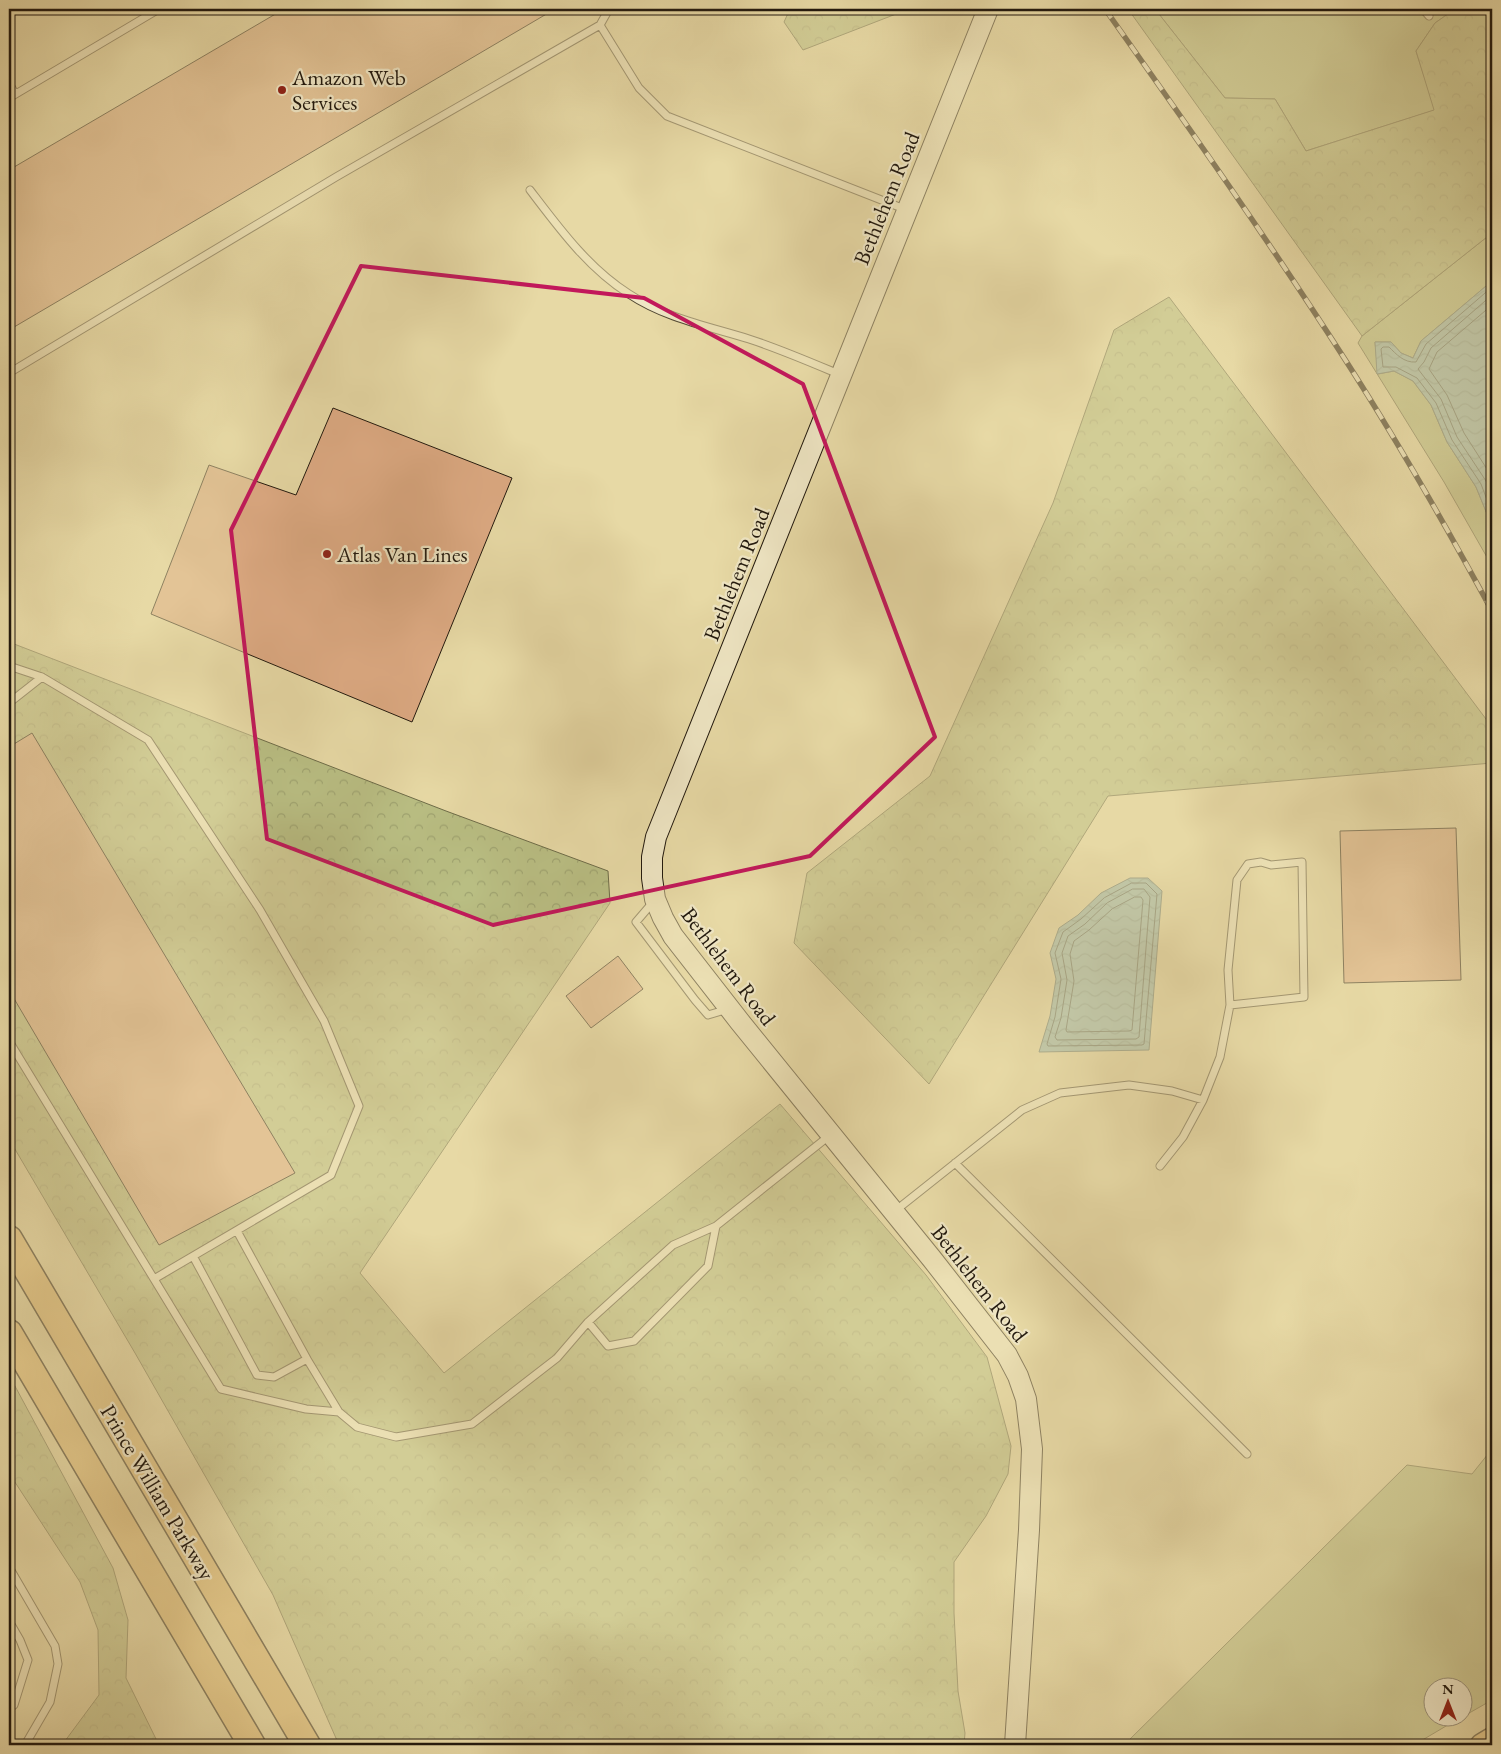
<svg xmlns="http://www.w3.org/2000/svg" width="1501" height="1754" viewBox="0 0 1501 1754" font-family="'EB Garamond',serif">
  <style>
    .green { fill: #b9be83; stroke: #6e6c48 }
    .forest { fill: url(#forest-crowns); stroke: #6e6c48 }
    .water { fill: url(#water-waves); stroke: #69796f }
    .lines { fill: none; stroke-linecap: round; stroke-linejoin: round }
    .shore { stroke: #5e695f; stroke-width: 1 }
    .building { fill: #ddaa83; stroke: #22190e }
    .lane-casing { stroke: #534934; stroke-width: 9 }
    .secondary-casing { stroke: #22190e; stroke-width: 22 }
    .primary-casing { stroke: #22190e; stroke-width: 25 }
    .highway-casing { stroke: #22190e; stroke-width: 29 }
    .lane { stroke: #efe6c4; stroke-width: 7 }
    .secondary { stroke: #efe6c4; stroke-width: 20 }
    .primary { stroke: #e4bc72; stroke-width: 22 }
    .highway { stroke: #e4bc72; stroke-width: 26 }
    .rail-casing { stroke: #22190e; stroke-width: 5.5 }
    .rail { stroke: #efe6c4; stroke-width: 4; stroke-dasharray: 11; stroke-linecap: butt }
    .marked { fill: none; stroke: #c2185b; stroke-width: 4; stroke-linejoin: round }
    .poi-dot { fill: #8f2418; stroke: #efe6c4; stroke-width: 2 }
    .labels { text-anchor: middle; stroke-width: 4.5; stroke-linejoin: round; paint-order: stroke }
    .poi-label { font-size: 22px; fill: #22190e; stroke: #efe6c4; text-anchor: start }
    .street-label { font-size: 22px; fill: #22190e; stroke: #efe6c4 }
  </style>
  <defs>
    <pattern id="forest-crowns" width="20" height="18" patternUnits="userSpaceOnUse" patternTransform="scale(1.25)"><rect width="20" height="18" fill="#b9be83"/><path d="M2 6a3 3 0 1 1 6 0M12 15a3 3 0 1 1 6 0" fill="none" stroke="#9fa370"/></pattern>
    <pattern id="water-waves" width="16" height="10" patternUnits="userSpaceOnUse" patternTransform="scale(1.25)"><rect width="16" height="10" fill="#99b9b0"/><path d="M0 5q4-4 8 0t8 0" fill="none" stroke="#849e96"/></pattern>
  </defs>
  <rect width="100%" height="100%" fill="#e7d9a5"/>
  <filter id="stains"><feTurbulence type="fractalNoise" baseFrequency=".004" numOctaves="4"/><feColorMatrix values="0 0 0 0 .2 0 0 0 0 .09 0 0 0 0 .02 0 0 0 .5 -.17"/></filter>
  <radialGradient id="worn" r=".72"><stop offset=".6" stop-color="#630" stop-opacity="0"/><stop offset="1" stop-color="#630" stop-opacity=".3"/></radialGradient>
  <path class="green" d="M1155,9h300l-20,14 -19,28 19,59 -129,41 -31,-52 -50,-1z
    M1492,233v48l-71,60 -8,17 -12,-5 -10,-11h-16l3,32 16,-3 19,10 18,24 16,37 29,45 16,39v40l-48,-84 -86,-139 4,-7z
    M1492,1449v251l-28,16v-30h-30v30h29l-49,29h-290l283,-280 65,9z"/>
  <path class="forest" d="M790,9h119l-106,41 -19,-28z
    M1128,9h27l70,89 50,1 31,52 128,-41 -18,-59 19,-28 20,-14h37v224l-130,103z
    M1169,297l323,430v36l-384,33 -179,288 -135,-141 13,-70 123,-97 123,-273 61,-173z
    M9,642l437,169 162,60 2,32 -250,370 84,100 336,-269 146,171 61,82 24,89 -3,28 -22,42 -32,46v51l4,78 7,42 -1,12h-625l-66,-150 -138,-242 -126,-214z
    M9,1375l104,193 15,52 -2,58 33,67h-97l37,-50 -1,-65 -18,-48 -71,-109z"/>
  <path class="water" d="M1492,281v245l-16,-39 -29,-45 -16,-37 -18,-24 -19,-10 -17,3 -2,-32h16l10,11 12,5 8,-17z
    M1130,878h18l14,13 -13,159 -110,2 11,-36 6,-37 -6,-26 9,-25 19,-13 23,-22z"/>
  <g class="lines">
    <path class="shore" d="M1492,287l-66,57 -10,18c-12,1 -20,-8 -27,-15h-6l-2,2 2,18h13l21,11 19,25 16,37 29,44 11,29
      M1492,295l-61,53 -7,14 -6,7 23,30 16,38 29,44 6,15
      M1492,305l-55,47 -8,17 18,26 17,38 28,44
      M1132,883h14l11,11 -13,150 -2,1 -94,1 -1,-2 8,-27 6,-38 -6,-26 8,-21 18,-13 23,-21z
      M1133,889h11l6,8 -11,140 -3,2 -79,1 -2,-3 6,-19 6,-38 -5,-27 6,-17 17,-12 22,-21z
      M1135,897h6l2,3 -11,130 -3,1 -62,1 -1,-2 8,-49 -4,-27 4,-13 15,-11 23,-21z"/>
  </g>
  <path class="building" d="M284,9h271l-546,321v-160z
    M333,408l179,70 -100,244 -261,-108 58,-149 87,30z
    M32,733l263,440 -136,72 -150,-255v-243z
    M1456,828l5,152 -117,3 -4,-152z
    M618,956l25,33 -52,39 -25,-32z"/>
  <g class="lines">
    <g class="lane-casing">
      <path id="lane" d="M609,9l-9,16 39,63 28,28 240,94
        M1423,9l6,7
        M9,83l6,11
        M9,98l150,-89
        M530,190c29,38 58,78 99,104 36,24 78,32 120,45 31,10 61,23 92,36
        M9,373l327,-196 264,-152
        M9,666l33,11 106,63 112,170 64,111 35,85 -28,69 -177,104
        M9,703l33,-26
        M654,901l-18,21 59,78 13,15 20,-6
        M9,1041l212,348 85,20 33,3 18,15 39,10 76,-13 85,-66 31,-36 85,-77 43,-19 113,-90
        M955,1163l292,291
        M1160,1166l23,-29 20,-37 17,-43 10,-52 -2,-35 9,-90 11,-16 13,-2 10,3 31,-3 2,135 -74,8
        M895,1211l127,-101 38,-17 69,-8 43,6 31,9
        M193,1256l64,119 17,2 33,-18 -70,-128
        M588,1322l20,24 26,-5 74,-75 8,-40
        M307,1359l32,53
        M9,1567l46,79 3,18 -8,38 -25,43
        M9,1621l11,19 8,20 -14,45 -5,4"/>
    </g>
    <g class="secondary-casing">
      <path id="secondary" d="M988,9l-332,828 -4,20v21l3,21 8,19 10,18 67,86 192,237 75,96 11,21 8,23 6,50 -3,81 -14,215"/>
    </g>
    <g class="primary-casing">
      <path id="primary" d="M1482,1745l10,-6"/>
    </g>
    <g class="highway-casing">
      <path id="highway" d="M9,1239l298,506
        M9,1333l243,412"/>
    </g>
    <use href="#lane" class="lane"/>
    <use href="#secondary" class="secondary"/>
    <use href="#primary" class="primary"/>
    <use href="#highway" class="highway"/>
    <g class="rail-casing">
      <path id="rail" d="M1105,9c82,116 164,232 241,352 52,81 100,165 146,250"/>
    </g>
    <use href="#rail" class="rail"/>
  </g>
  <path d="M0 0H1501V1754H0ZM361,266l283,32 159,86 132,353 -125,119 -317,69 -226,-86 -36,-309z" fill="#e7d9a5" fill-opacity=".55" fill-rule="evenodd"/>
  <path class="marked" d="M361,266l283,32 159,86 132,353 -125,119 -317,69 -226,-86 -36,-309z"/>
  <g class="poi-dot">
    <circle cx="282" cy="90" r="5"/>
    <circle cx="327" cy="554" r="5"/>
  </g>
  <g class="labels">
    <g class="poi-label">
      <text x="292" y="85">Amazon Web<tspan x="292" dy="25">Services</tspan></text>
      <text x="337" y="562">Atlas Van Lines</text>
    </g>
    <g class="street-label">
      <text transform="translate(886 198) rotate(-68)" y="8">Bethlehem Road</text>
      <text transform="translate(736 574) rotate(-68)" y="8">Bethlehem Road</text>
      <text transform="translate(729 966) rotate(53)" y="8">Bethlehem Road</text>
      <text transform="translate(980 1283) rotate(52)" y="8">Bethlehem Road</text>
      <text transform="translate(158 1492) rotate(59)" y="8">Prince William Parkway</text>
    </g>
  </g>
  <rect width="1501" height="1754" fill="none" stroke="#e7d9a5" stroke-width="30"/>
  <rect x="10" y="10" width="1481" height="1734" fill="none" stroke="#22190e" stroke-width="2.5"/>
  <rect x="15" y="15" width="1471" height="1724" fill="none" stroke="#22190e"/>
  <g transform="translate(1448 1702)"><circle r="24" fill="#efe6c4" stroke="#9d947b"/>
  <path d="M0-4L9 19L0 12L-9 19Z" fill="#8f2418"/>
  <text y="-8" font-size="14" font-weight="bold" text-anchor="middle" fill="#22190e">N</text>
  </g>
  <rect width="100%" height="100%" filter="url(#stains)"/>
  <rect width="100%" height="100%" fill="url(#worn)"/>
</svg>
